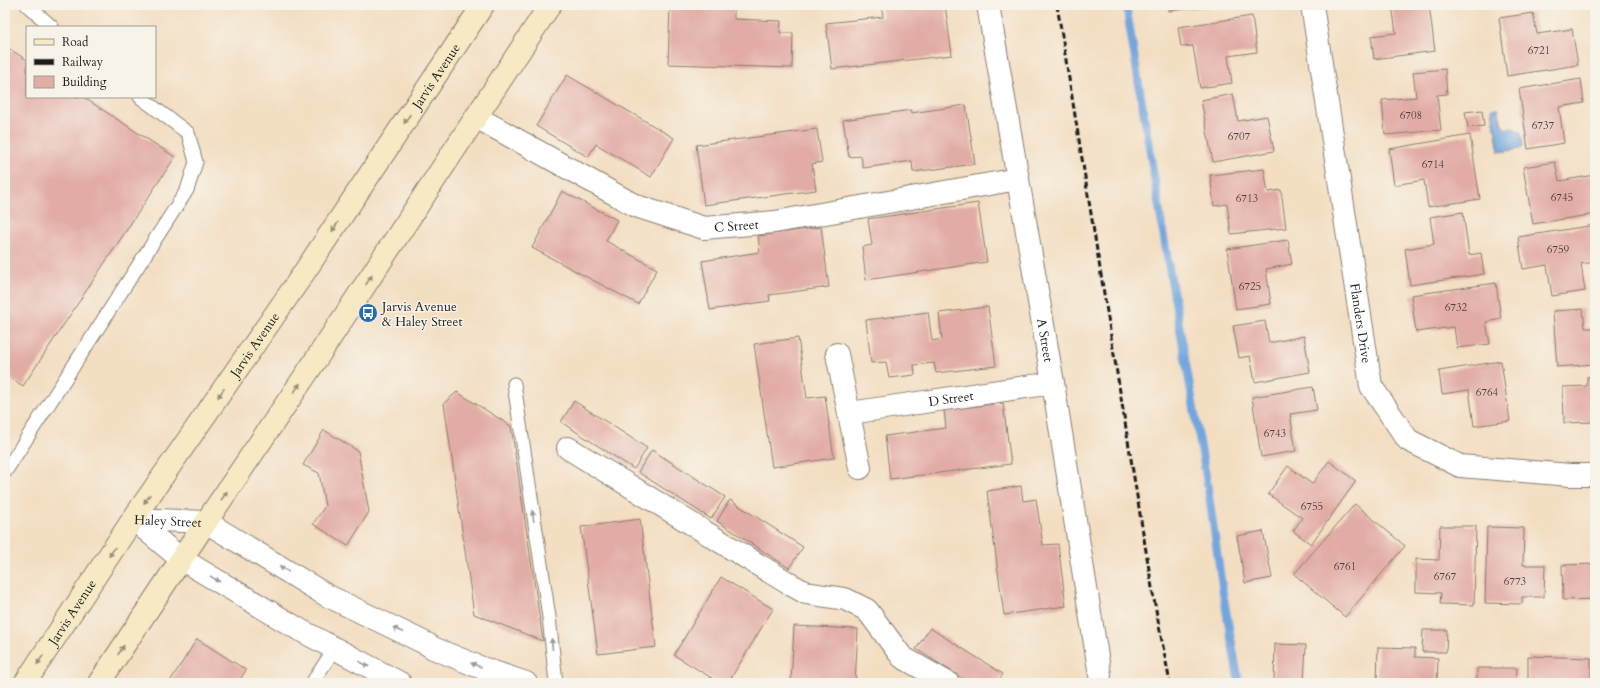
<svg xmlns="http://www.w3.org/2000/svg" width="1600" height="688" viewBox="0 0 1600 688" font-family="Cardo,serif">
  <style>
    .water { fill: #72a6de; stroke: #47617d }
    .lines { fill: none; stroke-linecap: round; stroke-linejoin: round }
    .stream { stroke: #72a6de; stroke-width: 8 }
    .building { fill: #e2aca6 }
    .service-casing { stroke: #887d6f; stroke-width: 15 }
    .minor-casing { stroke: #887d6f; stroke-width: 24 }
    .tertiary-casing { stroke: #887d6f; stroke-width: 24 }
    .secondary-casing { stroke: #887d6f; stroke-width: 24 }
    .service { stroke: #fff; stroke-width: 13 }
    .minor { stroke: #fff; stroke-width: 22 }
    .tertiary { stroke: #fff; stroke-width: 22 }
    .secondary { stroke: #f7e9c3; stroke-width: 22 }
    .rail { stroke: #1c1c1c; stroke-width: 3; stroke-dasharray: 6 3; stroke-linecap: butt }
    .oneway { fill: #948d78 }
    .oneway2 { fill: #999 }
    .labels { text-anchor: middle; stroke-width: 3; stroke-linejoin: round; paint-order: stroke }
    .number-label { font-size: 11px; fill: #4e403e }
    .street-label { font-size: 13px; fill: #1c1c1c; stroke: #f7f3e8 }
    .poi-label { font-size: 13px; fill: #1c1c1c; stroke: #f7f3e8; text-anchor: start }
  </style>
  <rect width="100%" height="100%" fill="#f7f3e8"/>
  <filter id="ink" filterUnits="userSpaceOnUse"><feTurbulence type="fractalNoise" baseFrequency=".025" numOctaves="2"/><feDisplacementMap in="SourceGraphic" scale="8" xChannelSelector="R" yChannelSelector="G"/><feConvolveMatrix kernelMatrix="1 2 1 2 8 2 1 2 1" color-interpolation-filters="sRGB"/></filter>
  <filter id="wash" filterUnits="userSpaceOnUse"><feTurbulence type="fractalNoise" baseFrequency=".012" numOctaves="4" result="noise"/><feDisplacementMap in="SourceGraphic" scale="16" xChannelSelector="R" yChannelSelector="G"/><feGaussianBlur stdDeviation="0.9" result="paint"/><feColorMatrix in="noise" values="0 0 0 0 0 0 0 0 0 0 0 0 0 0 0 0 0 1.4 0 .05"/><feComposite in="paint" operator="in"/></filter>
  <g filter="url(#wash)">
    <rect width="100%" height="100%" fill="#f3dec2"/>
    <path class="water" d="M1498,108l4,17 4,4 7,-1 8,4 2,14 -3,3 -21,3 -7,-43z"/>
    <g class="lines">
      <path class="stream" d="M1126,5l42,257 39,220 16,111 16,90"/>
    </g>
    <g id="blocks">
      <path class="building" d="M670,5h64v14l47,2 -1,12h13l-1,35 -124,-4z
        M881,5h64l7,50 -120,14 -6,-46 57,-6z
        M1169,5h43v1l-43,5z
        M1392,5h37l6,46 -61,8 -3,-23 25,-3z
        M1533,13l4,21 35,-5 6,36 -71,11 -8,-58z
        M1252,16l5,36 -29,4 4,27 -32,5 -7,-42 -12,1 -3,-20z
        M5,46l22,14v37h56l92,60 -152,229 -18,-12z
        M1445,69l2,25 -10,1 4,35 -56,5 -3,-35 34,-3 -3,-25z
        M567,75l107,63 -23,39 -55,-33 -8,13 -52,-31z
        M1581,79l3,24 -25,4 5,36 -36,6 -9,-60z
        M1233,94l5,27 29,-5 7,35 -61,11 -12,-62z
        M966,105l9,59 -62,8 -1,-11 -49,7 -2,-12 -12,1 -6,-37 68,-10v3z
        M1482,110l2,16 -16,2 -3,-16z
        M817,129l5,33 -10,2 4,26 -112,15 -8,-60z
        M1470,135l10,64 -52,8 -4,-27 -30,5 -5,-36z
        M1555,162l4,19 36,-6v39l-62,10 -10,-57z
        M1264,169l4,23 13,-2 5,38 -55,6 -4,-30 -13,2 -4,-31z
        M562,191l55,29 -11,21 51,28 -19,35 -106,-56z
        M978,203l9,59 -121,18 -4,-33 10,-2 -4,-26z
        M1463,212l6,43 12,-2 3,21 -74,11 -5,-36 29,-5 -4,-27z
        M1595,225v37l-14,2 4,27 -33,5 -5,-31 -24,4 -5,-32z
        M821,227l8,60 -60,8 1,6 -60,9 -8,-49 58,-9 -2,-16z
        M1288,240l4,24 -26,5 5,35 -35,5 -9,-60z
        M1496,283l5,36 -15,3 4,22 -33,4 -3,-21 -38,5 -5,-37z
        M988,307l8,59 -60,7 -2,-10 -20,2 1,10 -26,3 -3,-16 -15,1 -5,-43 62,-8 4,29 10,-2 -3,-26z
        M1583,309l2,19h10v36l-38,3 -4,-56z
        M1265,321l4,22 35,-7 6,36 -55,10 -5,-26 -11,2 -6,-32z
        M798,338l9,60 18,-2 9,62 -62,9 -18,-123z
        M1501,361l9,60 -36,5 -5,-36 -27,4 -3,-23z
        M1595,376v46l-31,1 -1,-36 24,-1v-9z
        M1313,387l4,23 -27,4 6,37 -35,6 -9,-60z
        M457,392l54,34 32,215 -69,-27 -30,-211z
        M574,401l73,47 -13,21 -73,-47z
        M1003,403l8,61 -121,15 -5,-43 61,-8 -2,-18z
        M324,430l34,21 11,61 -21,34 -35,-22 12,-18 -6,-33 -16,-8z
        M652,450l73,47 -14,22 -73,-47z
        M1329,461l27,20 -45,63 -18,-13 9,-13 -34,-24 20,-28 24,18z
        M1021,486l2,15 13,-2 7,46 15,-1 8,62 -62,9 -17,-124z
        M730,500l73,47 -14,21 -72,-47z
        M1355,504l50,42 -60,71 -51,-43z
        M640,519l16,128 -58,7 -17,-127z
        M1440,526h36l-2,79 -34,-1 1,-11 -25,-1v-33l23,1z
        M1487,527l37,1 -1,37h22l-1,32h-22v7l-37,-1z
        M1263,531l9,47 -27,5 -8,-47z
        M1595,564v35l-32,1 -1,-35z
        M721,577l52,32 -45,74h-8l-46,-28z
        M794,626l64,3 -3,54h-64z
        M930,628l73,46 -6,9h-27l-54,-34z
        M1423,630h24l-1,22h-24z
        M197,639l49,31 -8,13h-69z
        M1275,644l31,1 -2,38h-30z
        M1378,647l37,1v9l23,1 -1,25h-60z
        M1528,656l63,2v25h-63z
        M1477,668h40l-1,15h-39z"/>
    </g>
  </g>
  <g filter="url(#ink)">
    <use href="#blocks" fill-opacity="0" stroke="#887d6f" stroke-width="1"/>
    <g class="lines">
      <g class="service-casing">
        <path id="service" d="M27,5l25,22
          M514,384l35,233 7,66
          M5,472l182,-282 9,-28 -8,-29 -48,-36
          M312,683l23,-35"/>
      </g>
      <g class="minor-casing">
        <g id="minor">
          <path id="s1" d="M988,5l65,378 47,292"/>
          <path id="s2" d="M1312,5l59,381 37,54 52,26 110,9h25"/>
          <path id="s3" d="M476,117l160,89 68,22 71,-6 243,-43"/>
          <path d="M837,354l23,114"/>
          <path id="s4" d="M850,413l203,-30"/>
          <path d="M568,448l220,135 18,10 39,6 22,11 35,47 46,26"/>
        </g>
      </g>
      <g class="tertiary-casing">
        <g id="tertiary">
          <path id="s5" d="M133,519l73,3 120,73 101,49 6,4 49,20 44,15"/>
          <path d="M133,519l48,40 119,71 100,53"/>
        </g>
      </g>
      <g class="secondary-casing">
        <g id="secondary">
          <path id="s6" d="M25,683l108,-164 166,-239 184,-275"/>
          <path d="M99,683l107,-161 103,-152 241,-365"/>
        </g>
      </g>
      <use href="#service" class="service"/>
      <use href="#minor" class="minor"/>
      <use href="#tertiary" class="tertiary"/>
      <use href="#secondary" class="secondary"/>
      <path class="rail" d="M1057,5l96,589 17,89"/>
    </g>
    <defs><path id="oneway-solid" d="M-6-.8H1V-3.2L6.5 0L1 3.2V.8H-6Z"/></defs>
    <g class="oneway">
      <use href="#oneway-solid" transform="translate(407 119) rotate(124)"/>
      <use href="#oneway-solid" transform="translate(335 227) rotate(124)"/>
      <use href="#oneway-solid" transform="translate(369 280) rotate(-56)"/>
      <use href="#oneway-solid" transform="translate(297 388) rotate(-56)"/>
      <use href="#oneway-solid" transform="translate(221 393) rotate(125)"/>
      <use href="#oneway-solid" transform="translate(224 496) rotate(-56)"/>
      <use href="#oneway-solid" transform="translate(147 499) rotate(125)"/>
      <use href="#oneway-solid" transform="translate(112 552) rotate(123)"/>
      <use href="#oneway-solid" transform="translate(121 650) rotate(-56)"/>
      <use href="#oneway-solid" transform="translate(40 660) rotate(123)"/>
    </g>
    <g class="oneway2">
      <use href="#oneway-solid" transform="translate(533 516) rotate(-99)"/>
      <use href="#oneway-solid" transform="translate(284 569) rotate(-149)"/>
      <use href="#oneway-solid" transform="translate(215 579) rotate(31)"/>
      <use href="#oneway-solid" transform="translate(398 630) rotate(-154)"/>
      <use href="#oneway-solid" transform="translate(552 644) rotate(-95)"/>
      <use href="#oneway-solid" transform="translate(364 664) rotate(28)"/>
      <use href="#oneway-solid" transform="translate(476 665) rotate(-159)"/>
    </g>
  </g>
  <defs>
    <g id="bus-disc" transform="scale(1)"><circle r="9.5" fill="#1f6fb2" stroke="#f7f3e8"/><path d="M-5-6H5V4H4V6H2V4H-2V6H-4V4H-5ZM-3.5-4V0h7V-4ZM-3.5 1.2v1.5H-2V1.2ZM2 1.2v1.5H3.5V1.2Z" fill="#fff"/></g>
  </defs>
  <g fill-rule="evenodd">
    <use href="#bus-disc" x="368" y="313"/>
  </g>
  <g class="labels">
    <g class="number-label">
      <text x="1539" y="54">6721</text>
      <text x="1411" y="119">6708</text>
      <text x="1543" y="129">6737</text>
      <text x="1239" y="140">6707</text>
      <text x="1433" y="168">6714</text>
      <text x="1562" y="201">6745</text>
      <text x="1247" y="202">6713</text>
      <text x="1558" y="253">6759</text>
      <text x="1250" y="290">6725</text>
      <text x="1456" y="311">6732</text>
      <text x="1487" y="396">6764</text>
      <text x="1275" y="437">6743</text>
      <text x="1312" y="510">6755</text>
      <text x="1345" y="570">6761</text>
      <text x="1445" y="580">6767</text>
      <text x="1515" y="585">6773</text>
    </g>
    <g class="street-label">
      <text dy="5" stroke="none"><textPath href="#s6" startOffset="733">Jarvis Avenue</textPath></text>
      <text dy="5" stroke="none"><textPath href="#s3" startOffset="287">C Street</textPath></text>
      <text dy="5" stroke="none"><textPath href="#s2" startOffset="322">Flanders Drive</textPath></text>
      <text dy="5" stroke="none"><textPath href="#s1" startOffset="340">A Street</textPath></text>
      <text dy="5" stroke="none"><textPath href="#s6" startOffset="409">Jarvis Avenue</textPath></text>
      <text dy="5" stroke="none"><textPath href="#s4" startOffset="102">D Street</textPath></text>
      <text dy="5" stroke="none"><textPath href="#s5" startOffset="35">Haley Street</textPath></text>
      <text dy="5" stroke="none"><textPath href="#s6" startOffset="85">Jarvis Avenue</textPath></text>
    </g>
    <g class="poi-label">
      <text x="382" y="311">Jarvis Avenue<tspan x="382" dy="15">&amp; Haley Street</tspan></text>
    </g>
  </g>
  <rect width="1600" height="688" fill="none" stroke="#f7f3e8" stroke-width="20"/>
  <rect x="26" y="26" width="130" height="72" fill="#f7f3e8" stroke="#9f9d96"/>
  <rect x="34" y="39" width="20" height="6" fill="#f7e9c3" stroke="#9f9d96"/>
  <text x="62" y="46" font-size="12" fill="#1c1c1c">Road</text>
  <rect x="34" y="59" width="20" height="6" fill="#1c1c1c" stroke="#9f9d96"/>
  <text x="62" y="66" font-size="12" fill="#1c1c1c">Railway</text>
  <rect x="34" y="76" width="20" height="12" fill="#e2aca6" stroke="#9f9d96"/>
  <text x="62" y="86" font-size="12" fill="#1c1c1c">Building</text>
</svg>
